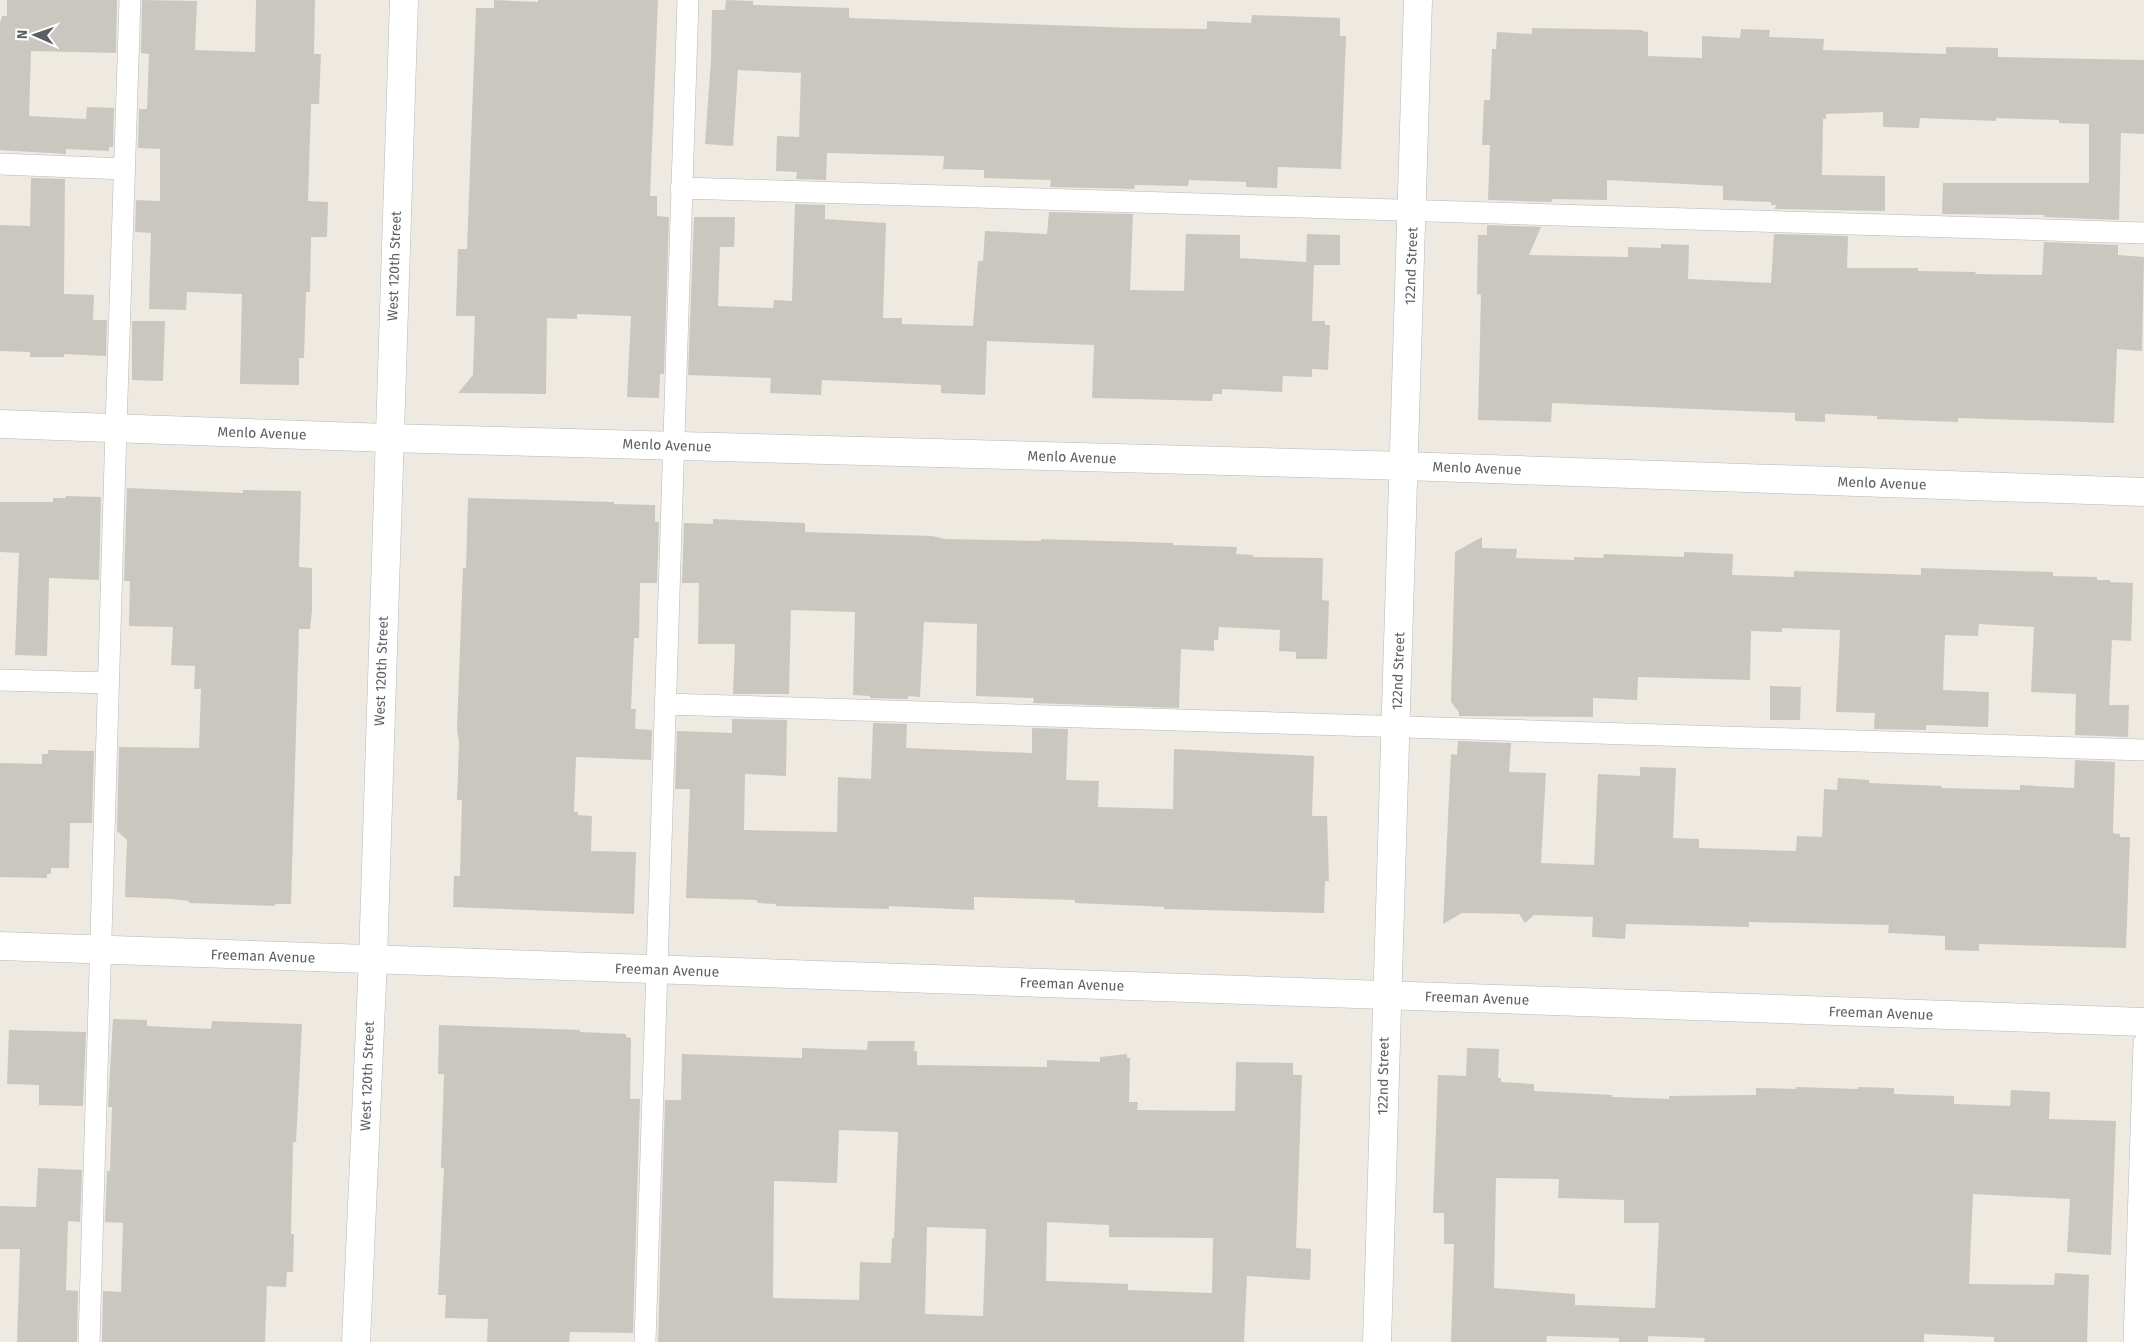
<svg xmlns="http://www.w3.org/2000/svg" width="2144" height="1342" viewBox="0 0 2144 1342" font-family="'Fira Sans',sans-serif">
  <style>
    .building { fill: #cac7c1; fill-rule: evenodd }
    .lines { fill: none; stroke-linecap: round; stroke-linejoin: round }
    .service-casing { stroke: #b4b8bd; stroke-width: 22 }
    .minor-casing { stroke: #b4b8bd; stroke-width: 29 }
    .secondary-casing { stroke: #b5babf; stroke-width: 29 }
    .service { stroke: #fff; stroke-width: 21 }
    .minor { stroke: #fff; stroke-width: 28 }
    .secondary { stroke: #fff; stroke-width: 28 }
    .labels { text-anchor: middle; stroke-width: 5; stroke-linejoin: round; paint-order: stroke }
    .street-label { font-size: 14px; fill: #5a5f63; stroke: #fff }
  </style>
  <rect width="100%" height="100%" fill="#eeeae2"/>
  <path class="building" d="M7,0h110l-1,53 -85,-2 -2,65 57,3 1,-12 27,1 -1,39h-4v4l-43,-2v5l-66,-4v-127l2,-7h5z
    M142,0l55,1 -2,49 60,2 1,-52h59l-1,54h7l-2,50h-8l-3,97 20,1 -1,35h-16l-1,55h-4l-2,66h-5v27l-59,-1 2,-90 -55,-2 -1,18 -37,-1 2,-76 -16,-1 1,-32 24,1v-52l-22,-1 1,-39h8l2,-55 -8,-1z
    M494,0l44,2v-2h120l-8,196h7v20l12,1 -5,157h-4l-1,24 -32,-1 4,-81 -54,-2v5l-30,-1 -1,76 -88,-1 15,-18 2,-59h-19l2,-67h9l9,-241h18z
    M726,0l27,1v4l96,3v10l286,10 72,1v-8l44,2 1,-8 88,3v18h6l-5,133 -63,-2 -1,21 -31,-1v-5l-57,-2 -1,6 -53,-1 -1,4 -84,-2 1,-7 -67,-2v-8l-41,-1 1,-13 -117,-3 -1,27 -30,-1 1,-7 -21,-1 1,-35 22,1 2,-64 -63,-3 -5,76 -28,-2 6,-85 1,-49h13z
    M1532,28l111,2 -1,1 6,1v24l54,2v-22l38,2 1,-9 29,1 -1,7 55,2 -1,11 123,4v-7l52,1v9l146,3v74l-23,-1 -2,87 -75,-3 1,-2 -103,-1 1,-31h146v-59l-30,-1v-3l-63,-2v3l-76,-3 -1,10 -36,-1v-15l-57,2v5h-3l-1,56 63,1v35l-110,-2 1,-4h-5v-3l-48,-2v-14l-116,-6v20l-54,-1 -2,3 -63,-2 2,-55h-8l2,-45h6l2,-51h4l1,-17 35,2z
    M31,178l34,1 -1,115 30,1 -1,25h14l-1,36 -42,-2v3h-34v-5l-30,-1v-126l30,1z
    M795,204l30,1v14l61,4 -3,95h19v6l71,2 5,-65h5l2,-30 62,3 2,-22 84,2 -3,76 54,1 2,-57 54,1v23l66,4 1,-28 33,1v30h-26l-2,56h13v4h5l-2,45 -16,-1v8l-29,-1 -1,16 -60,-3v5h-9l-1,7 -120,-3 2,-53 -107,-4 -2,54 -44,-2v-8l-119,-5 -1,15 -51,-2 1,-15 -83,-3 6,-158h41l-1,30h-14l-2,59 55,2 1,-8 18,1z
    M1487,225l54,2 -12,28 99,2v-10l33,1v-4l28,1 -1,34 83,4 3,-49 74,2 -1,32h71v3l58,1 -1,2 67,1 2,-33 74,3v10l26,2 -2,94 -25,-2 -3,74 -156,-5v4l-81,-3v-3l-52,-2v8l-30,-1v-8l-243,-10 -1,19 -73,-2 3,-125 -4,-1 1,-59h9z
    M132,321h33l-2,60 -31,-1z
    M127,488l116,5v-3l58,1 -2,76 13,1v42l-2,19h-11l-8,275h-16v2l-86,-3v-2l-17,-2 -47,-2 2,-57 -10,-9 2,-84 80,1 2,-59h-7l1,-23 -24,-1 2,-38 -44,-1 1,-45h-6z
    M66,496l35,1 -2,83 -50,-2 -2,78 -32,-1 4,-102 -19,-1v-50h53v-4h13z
    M468,498l146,4v2l41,1v17h4l-2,61h-17l-1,55h-5l-3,71h5l-1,20 17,1 -1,30 -75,-3 -2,55h4v3l14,1 -1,35 45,1 -2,62 -181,-7 1,-31h6l2,-76h-5l2,-57 -2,-15 6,-160h3z
    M713,519l92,4v9l127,4 13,3 96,2v-2l132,4v2l64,2 -1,7 17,1v2l70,1 -1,42 7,1 -2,58h-31v-7l-17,-1 1,-21 -61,-3 -1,13h-4v11l-33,-2 -2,59 -146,-5 1,-5 -58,-2 1,-72 -53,-2 -4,75 -12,-1v3l-38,-1v-2l-17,-1 2,-83 -64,-2 -2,84h-56l2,-50h-37l1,-61h-17l2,-60 29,1z
    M1482,537v11l35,1 -1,9 58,2v-3l29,1 1,-4 80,3v-5l49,2 -1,21 62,2v-6l127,4v-7l132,4v4l44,1v3h13v2l23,1 -2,58 -19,-1 -3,65h20l-1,32 -53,-2 1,-41 -45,-2 3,-65 -55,-3 -1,12 -33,-1 -2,55 46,2 -1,35 -62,-2v5l-52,-1 1,-16 -39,-1 4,-82 -58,-2v4l-31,-1 -1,49 -112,-3 -1,23 -44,-2v19l-134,-1v-4l-8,-10 4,-150z
    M1770,686l31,1 -1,33h-30z
    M732,719l55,1 -1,56 -41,-2 -1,56 93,2 1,-55 33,2 2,-56 34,1 -1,24 126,5v-25l36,1 -2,51 33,1 -1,26 75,2 1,-60 140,7 -2,60h15l2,65h-4l-1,32 -160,-4v-2l-18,-1 -71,-3v-3l-101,-3v13l-85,-4v3l-113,-3v-2l-18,-1 -2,-3 -70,-2 4,-109h-15l2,-58 55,2z
    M1458,741l53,2 -2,29 37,1 -5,90 53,2 4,-91 42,2v-9l36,1 -3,70 26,1v9l97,3 1,-15 25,1 2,-48 13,1 1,-12 31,2v3l73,3 -1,2 79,2v-5l54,3 1,-28 40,2 -2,71 7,1v3h10l-4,111 -147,-4v7l-34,-1v-14l-57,-3 1,-8 -140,-3v5l-123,-3 -1,15 -33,-2 1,-20 -59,-2 -9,8 -6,-9 -57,-1 -19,11 8,-170 6,1z
    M48,750l46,1 -2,72h-22l-1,45h-18v6h-4v4l-47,-1v-114l42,1v-10h6z
    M113,1019l34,1v6l64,3 1,-8 90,3 -6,118h-3l-2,92h3l-1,38h-6l-1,15 -19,-1 -2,56h-163l1,-51 18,1 2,-69 -18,-1 2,-51h3l2,-64h-4z
    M439,1025l141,5v2l46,2v3l5,1 -1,61h10l-7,234 -63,-1 -1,10h-82l1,-23 -43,-1 1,-23h-8l6,-127h-3l3,-94h-6z
    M9,1030l77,2 -3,74 -44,-1v-20l-32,-1z
    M868,1041h47l-1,10h3v14l130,2v-7l53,2v-5l27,-3v4h3l-1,44h9l-1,8 98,1 1,-49 57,1v12h9l-6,173 15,1 -1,31 -63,-4 -3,66h-586l7,-242h16l1,-46 120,4v-10l65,2zM839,1130l59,2 -4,106h-2l-1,25 -31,-1 -1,38 -86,-2 1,-117 63,2zM1047,1222l62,3v12l104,1 -1,55 -84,-3v-6l-82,-3zM927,1227l59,2 -3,87 -58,-2z
    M1467,1048l32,1 -1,29h3v4l33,2v7l78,4v2l57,2v-3l87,-1v-7l40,1v-2l62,2v-2l36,1v6l60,2v8l56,2 1,-16 39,2 -1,27 67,2 -5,134 -44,-3 3,-53 -97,-5 -4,90 85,1 1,-12 34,2 -2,67h-93v-5l-70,-3v8h-220l1,-4 -57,-2v6h-29v-4l-72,-2 -1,6h-95l3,-98h-10v-31h-11l5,-138 28,1zM1496,1178l63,1 -1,19 66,2v23h35l-4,85 -80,-3v-11l-81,-6z
    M38,1168l44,2 -2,52 -12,-1 -2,69 12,1 -1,51h-60l3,-93h-20v-43l36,1z"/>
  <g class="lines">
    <g class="service-casing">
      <path id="service" d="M0,164l125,5
        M681,188l1463,45
        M0,680l109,3
        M665,704l1479,46
        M89,1342l27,-914 14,-428
        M645,1342l43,-1342
        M2134,1342l10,-299"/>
    </g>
    <g class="minor-casing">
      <path id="minor" d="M0,424l388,14 1017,28 739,26
        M0,946l2144,76
        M1377,1342c11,-447 29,-895 41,-1342"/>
    </g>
    <g class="secondary-casing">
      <path id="secondary" d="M356,1342l17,-383 31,-959"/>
    </g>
    <use href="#service" class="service"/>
    <use href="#minor" class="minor"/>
    <use href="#secondary" class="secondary"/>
  </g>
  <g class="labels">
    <g class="street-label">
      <text transform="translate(394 266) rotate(-88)" y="5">West 120th Street</text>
      <text transform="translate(1411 266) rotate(-88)" y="5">122nd Street</text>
      <text transform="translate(262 433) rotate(2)" y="5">Menlo Avenue</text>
      <text transform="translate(667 445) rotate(2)" y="5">Menlo Avenue</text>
      <text transform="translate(1072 457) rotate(2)" y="5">Menlo Avenue</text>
      <text transform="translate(1477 468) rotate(2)" y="5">Menlo Avenue</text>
      <text transform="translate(1882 483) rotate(2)" y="5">Menlo Avenue</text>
      <text transform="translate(381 671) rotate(-88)" y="5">West 120th Street</text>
      <text transform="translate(1398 671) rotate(-88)" y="5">122nd Street</text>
      <text transform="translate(263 956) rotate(2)" y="5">Freeman Avenue</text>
      <text transform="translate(667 970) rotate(2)" y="5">Freeman Avenue</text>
      <text transform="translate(1072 984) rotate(2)" y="5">Freeman Avenue</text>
      <text transform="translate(1477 998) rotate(2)" y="5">Freeman Avenue</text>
      <text transform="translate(1881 1013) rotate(2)" y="5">Freeman Avenue</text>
      <text transform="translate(367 1076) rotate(-88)" y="5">West 120th Street</text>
      <text transform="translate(1383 1076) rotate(-89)" y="5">122nd Street</text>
    </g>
  </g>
  <g transform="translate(35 35) rotate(272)" stroke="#ffffff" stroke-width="4" paint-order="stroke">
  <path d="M0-4L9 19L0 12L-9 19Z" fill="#5a5f63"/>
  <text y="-8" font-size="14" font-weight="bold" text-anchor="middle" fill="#5a5f63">N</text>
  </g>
</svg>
